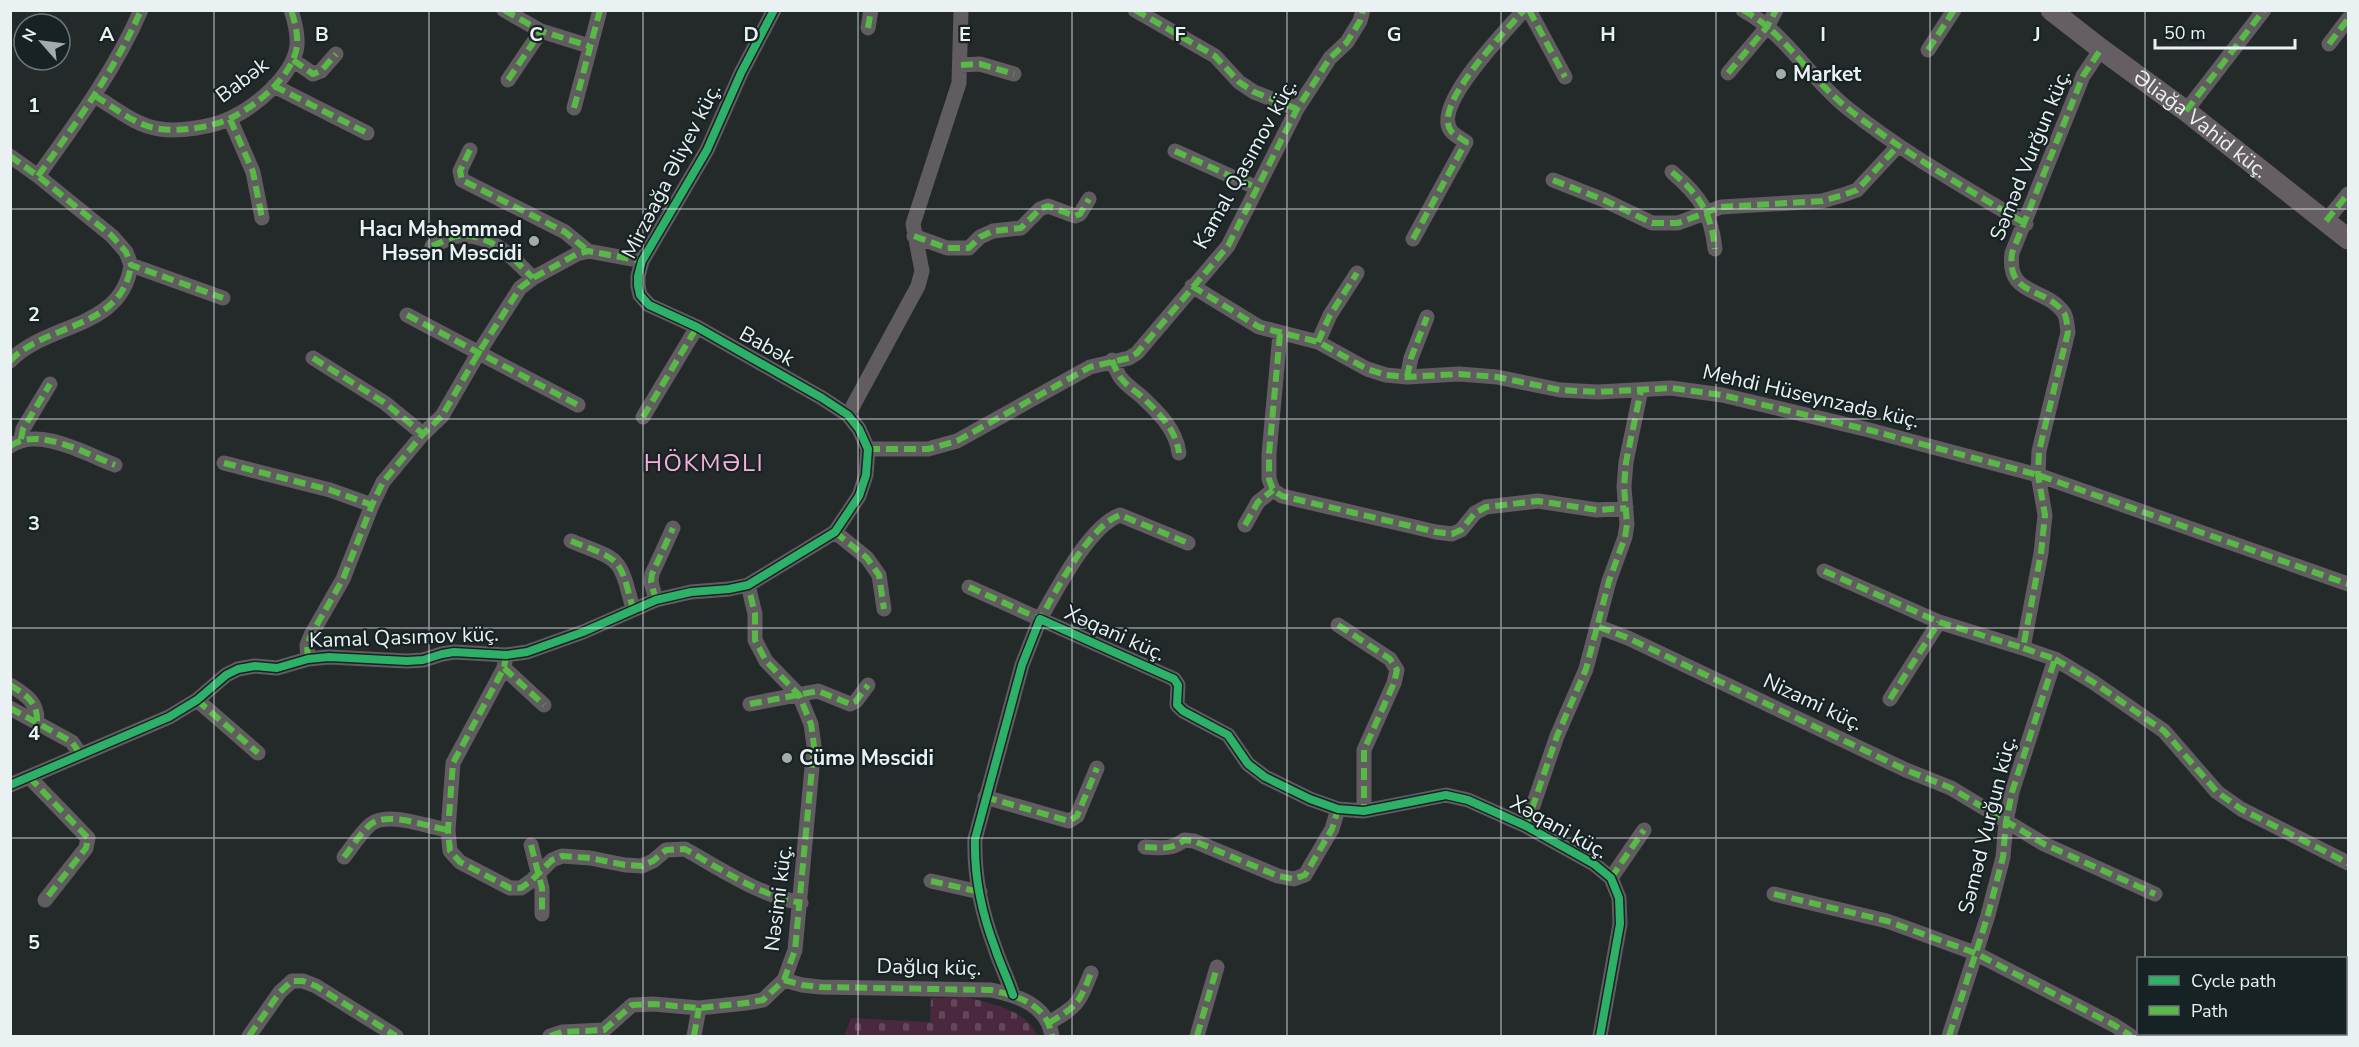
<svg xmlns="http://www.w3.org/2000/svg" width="2359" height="1047" viewBox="0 0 2359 1047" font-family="'Nunito Sans',sans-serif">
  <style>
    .cemetery { fill: url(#cemetery-stones) }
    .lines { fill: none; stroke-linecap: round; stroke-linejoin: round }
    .street { stroke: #615c60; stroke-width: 15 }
    .secondary { stroke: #655e63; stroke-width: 21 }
    .quiet { stroke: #58b947; stroke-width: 6; stroke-dasharray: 12 6; stroke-linecap: butt }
    .cycleway-casing { stroke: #172224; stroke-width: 11 }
    .cycleway { stroke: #2db169; stroke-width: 8 }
    .grid { fill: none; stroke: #eaf1f3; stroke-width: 1.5; stroke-opacity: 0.55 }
    .poi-dot { fill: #a5abad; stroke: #172224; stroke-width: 2 }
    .labels { text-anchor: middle; stroke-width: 4.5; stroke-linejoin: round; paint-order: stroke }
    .poi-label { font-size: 21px; font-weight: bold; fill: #eaf1f3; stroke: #172224; text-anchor: start }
    .street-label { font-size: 21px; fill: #eaf1f3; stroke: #172224 }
    .quarter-label { font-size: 24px; letter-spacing: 1.5px; fill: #f8b0db; stroke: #172224 }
    .grid-label { font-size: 20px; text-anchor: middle; font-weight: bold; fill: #eaf1f3; stroke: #172224; stroke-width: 4.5; stroke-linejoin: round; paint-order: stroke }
  </style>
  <defs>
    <pattern id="cemetery-stones" width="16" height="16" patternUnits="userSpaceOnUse" patternTransform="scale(1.5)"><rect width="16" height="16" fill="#4a283e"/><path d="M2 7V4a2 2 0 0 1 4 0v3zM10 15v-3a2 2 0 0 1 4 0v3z" fill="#64485a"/></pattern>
  </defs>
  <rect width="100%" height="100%" fill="#242a2a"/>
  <path class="cemetery" d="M966,997c25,7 61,12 71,39h-193l7,-18 79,4 1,-24z"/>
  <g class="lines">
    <path class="street" d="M504,10l37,21 48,15
      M1135,10l80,46 24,26 15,10 43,17
      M1529,10l36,67
      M1743,10c40,21 67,68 103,97 56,45 118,80 180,117
      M868,28l3,-18
      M2329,44l19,-25
      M1928,50l26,-40
      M293,60l20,14 8,-3 15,-17
      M961,65l19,-1 34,10
      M1728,73l39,-46 9,-17
      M508,80l33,-49
      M274,86l93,47
      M95,96c20,12 41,30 65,33 19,3 53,-2 71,-11 25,-12 62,-42 66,-72 1,-12 -2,-24 -6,-36
      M574,108l26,-98
      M2186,111l78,-101
      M230,119l23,53 9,46
      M470,150l-10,21 2,9 103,52 23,19
      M1175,151l82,37
      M10,156l28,20 74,60 14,16 5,13 92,33
      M1672,172c28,24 39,40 43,77
      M38,176c38,-53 77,-106 103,-166
      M1553,180l51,20 48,23h26l43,-16 101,-6 21,-6 14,-5 40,-43
      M2326,221l22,-27
      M914,236l33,12h22l11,-11 13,-6 28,-3 19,-19 8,-3 27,10 5,-2 9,-15
      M1413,239l53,-97c-4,-3 -12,-7 -15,-11 -20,-26 57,-102 73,-121
      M432,246c8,-3 18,-9 26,-10 33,-3 54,21 75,42
      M1192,286l67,41 59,15 49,27 19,6 21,2 52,-3 38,3 63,13 38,2 73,-4 51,7 147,35 169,45 310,109
      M407,315l171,90
      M1280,334l-11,120v25l4,11 9,6 154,36 16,2 9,-4 14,-17 11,-6 52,-6 59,9 29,-2
      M1318,342l12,-27 27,-42
      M313,358l72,45 38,31
      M1112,360c2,6 5,12 8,17 6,8 14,13 21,19 17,16 35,33 38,57
      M10,361c37,-39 112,-31 121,-96
      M1407,377l4,-19 16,-41
      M848,415l70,-129 4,-15 -9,-47 46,-141 2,-73
      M643,417l54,-90
      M21,439l2,-10 27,-45
      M10,446c29,-20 76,8 105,19
      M868,449h60l29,-8 133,-74 39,-9 8,-5 91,-107 69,-137 33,-51 17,-16 13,-21 3,-11
      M224,463l106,27 42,15
      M1245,525l13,-23 15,-12
      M835,532l32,26 12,17 5,34
      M571,541c50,20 48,14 62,68
      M1824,571l115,51 84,26
      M969,587l71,32c16,-28 49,-93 80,-104l68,28
      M656,600l-5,-18 1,-8 21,-46
      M1338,625l52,34 7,11 -3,13 -30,67v61
      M1599,627l29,11 278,132 45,18 93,56 111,50
      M506,655l-2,13 -51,95 -5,67 2,21 10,11 50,26h11l10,-7 21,-21 10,-4 28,2 35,7 17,1 11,-5 13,-11 19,-1c37,21 74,46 116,54
      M308,659l-1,-14 4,-10 32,-56 29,-74 11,-23 40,-48 19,-18 37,-64 41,-64 13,-10 44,-24 11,-3 54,10
      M2055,659l38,23 71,49 53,61 24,17 107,54
      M504,668l40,37
      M10,685c16,10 28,17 27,37
      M1890,699l49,-77
      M197,700l61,53
      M750,704l68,-13 32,13 6,-3 12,-16
      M10,708l62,34 8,12
      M29,777l59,61 -2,10 -41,52
      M10,785l159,-68 28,-17 29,-25 12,-6 17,-3 22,2 31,-9 21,-2 78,4 16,-1 19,-6 12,-2 52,3 21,-3 56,-20 73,-32 35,-8 38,-3 19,-4 87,-53 24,-36 7,-21 2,-26 -9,-20 -11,-14 -26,-17 -125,-71 -48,-22 -9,-10 -2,-9v-10l4,-15 65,-111 34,-77 33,-63
      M985,797l84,24 8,-5 20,-48
      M1526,826l31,-90 29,-67 23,-88 16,-44 2,-13 -3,-37 2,-25 15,-72
      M531,845l11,43v26
      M1145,847c15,1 27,3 39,-7l10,1 84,35 16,3 11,-4 27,-46 6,-20
      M344,857c8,-10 17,-25 27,-33 17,-13 57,3 77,6
      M1611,878l33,-48
      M931,881l49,11
      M1774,894l113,27 88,32 139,72 17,11
      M784,980l18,5 18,2 171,3c28,6 56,15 61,46
      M1013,995c-5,-16 -13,-31 -18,-47 -13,-34 -21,-73 -20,-109l47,-174 18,-46 134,60 4,6 -1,20 6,6 45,24 20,29 17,13 45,22 28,10 26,2 82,-16 22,5 58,26 68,38 17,14 8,20 1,26 -20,112
      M1049,1023c29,-18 29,-18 42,-50
      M249,1036l31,-44 12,-11h11l13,5 80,50
      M550,1036l12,-4 42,-2 28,-25 21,-1 46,4 47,-5 17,-3 21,-20 11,-30 19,-204 -3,-22 -12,-29 -33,-34 -11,-21v-26l-7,-29
      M694,1036l5,-28
      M1197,1036l20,-69
      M1949,1036l39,-121 15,-58 3,-35 6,-30 43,-133 -32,-11 18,-95 4,-38 -7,-40 1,-24 29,-119c-1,-6 -1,-14 -4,-19 -19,-27 -58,-16 -52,-60l71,-177 18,-27"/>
    <path class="secondary" id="s1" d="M2051,10l50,39 85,62 162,128"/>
    <path class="quiet" d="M504,10l37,21 48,15
      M1135,10l80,46 24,26 15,10 43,17
      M1529,10l36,67
      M1743,10c40,21 67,68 103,97 56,45 118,80 180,117
      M868,28l3,-18
      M2329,44l19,-25
      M1928,50l26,-40
      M293,60l20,14 8,-3 15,-17
      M961,65l19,-1 34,10
      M1728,73l39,-46 9,-17
      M508,80l33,-49
      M274,86l93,47
      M95,96c20,12 41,30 65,33 19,3 53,-2 71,-11 25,-12 62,-42 66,-72 1,-12 -2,-24 -6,-36
      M574,108l26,-98
      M2186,111l78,-101
      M230,119l23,53 9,46
      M470,150l-10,21 2,9 103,52 23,19
      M1175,151l82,37
      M10,156l28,20 74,60 14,16 5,13 92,33
      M1672,172c28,24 39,40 43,77
      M38,176c38,-53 77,-106 103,-166
      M1553,180l51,20 48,23h26l43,-16 101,-6 21,-6 14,-5 40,-43
      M2326,221l22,-27
      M914,236l33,12h22l11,-11 13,-6 28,-3 19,-19 8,-3 27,10 5,-2 9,-15
      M1413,239l53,-97c-4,-3 -12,-7 -15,-11 -20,-26 57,-102 73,-121
      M432,246c8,-3 18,-9 26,-10 33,-3 54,21 75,42
      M1192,286l67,41 59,15 49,27 19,6 21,2 52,-3 38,3 63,13 38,2 73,-4 51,7 147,35 169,45 310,109
      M407,315l171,90
      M1280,334l-11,120v25l4,11 9,6 154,36 16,2 9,-4 14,-17 11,-6 52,-6 59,9 29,-2
      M1318,342l12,-27 27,-42
      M313,358l72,45 38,31
      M1112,360c2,6 5,12 8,17 6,8 14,13 21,19 17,16 35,33 38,57
      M10,361c37,-39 112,-31 121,-96
      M1407,377l4,-19 16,-41
      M643,417l54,-90
      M21,439l2,-10 27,-45
      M10,446c29,-20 76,8 105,19
      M868,449h60l29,-8 133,-74 39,-9 8,-5 91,-107 69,-137 33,-51 17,-16 13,-21 3,-11
      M224,463l106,27 42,15
      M1245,525l13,-23 15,-12
      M835,532l32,26 12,17 5,34
      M571,541c50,20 48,14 62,68
      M1824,571l115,51 84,26
      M969,587l71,32c16,-28 49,-93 80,-104l68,28
      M656,600l-5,-18 1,-8 21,-46
      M1338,625l52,34 7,11 -3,13 -30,67v61
      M1599,627l29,11 278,132 45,18 93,56 111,50
      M506,655l-2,13 -51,95 -5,67 2,21 10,11 50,26h11l10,-7 21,-21 10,-4 28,2 35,7 17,1 11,-5 13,-11 19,-1c37,21 74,46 116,54
      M308,659l-1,-14 4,-10 32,-56 29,-74 11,-23 40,-48 19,-18 37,-64 41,-64 13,-10 44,-24 11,-3 54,10
      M2055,659l38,23 71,49 53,61 24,17 107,54
      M504,668l40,37
      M10,685c16,10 28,17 27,37
      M1890,699l49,-77
      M197,700l61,53
      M750,704l68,-13 32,13 6,-3 12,-16
      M10,708l62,34 8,12
      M29,777l59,61 -2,10 -41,52
      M985,797l84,24 8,-5 20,-48
      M1526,826l31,-90 29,-67 23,-88 16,-44 2,-13 -3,-37 2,-25 15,-72
      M531,845l11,43v26
      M1145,847c15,1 27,3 39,-7l10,1 84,35 16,3 11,-4 27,-46 6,-20
      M344,857c8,-10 17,-25 27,-33 17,-13 57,3 77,6
      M1611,878l33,-48
      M931,881l49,11
      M1774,894l113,27 88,32 139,72 17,11
      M784,980l18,5 18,2 171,3c28,6 56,15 61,46
      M1049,1023c29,-18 29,-18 42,-50
      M249,1036l31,-44 12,-11h11l13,5 80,50
      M550,1036l12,-4 42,-2 28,-25 21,-1 46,4 47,-5 17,-3 21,-20 11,-30 19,-204 -3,-22 -12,-29 -33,-34 -11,-21v-26l-7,-29
      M694,1036l5,-28
      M1197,1036l20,-69
      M1949,1036l39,-121 15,-58 3,-35 6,-30 43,-133 -32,-11 18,-95 4,-38 -7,-40 1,-24 29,-119c-1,-6 -1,-14 -4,-19 -19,-27 -58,-16 -52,-60l71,-177 18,-27"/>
    <g class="cycleway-casing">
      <path id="cycleway" d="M10,785l159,-68 28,-17 29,-25 12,-6 17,-3 22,2 31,-9 21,-2 78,4 16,-1 19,-6 12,-2 52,3 21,-3 56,-20 73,-32 35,-8 38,-3 19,-4 87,-53 24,-36 7,-21 2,-26 -9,-20 -11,-14 -26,-17 -125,-71 -48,-22 -9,-10 -2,-9v-10l4,-15 65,-111 34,-77 33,-63
        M1013,995c-5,-16 -13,-31 -18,-47 -13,-34 -21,-73 -20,-109l47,-174 18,-46 134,60 4,6 -1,20 6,6 45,24 20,29 17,13 45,22 28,10 26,2 82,-16 22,5 58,26 68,38 17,14 8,20 1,26 -20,112"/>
    </g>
    <use href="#cycleway" class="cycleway"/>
  </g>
  <path class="grid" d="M214,10v1026M429,10v1026M643,10v1026M858,10v1026M1072,10v1026M1287,10v1026M1501,10v1026M1716,10v1026M1930,10v1026M2145,10v948M10,209h2338M10,419h2338M10,628h2338M10,838h2338M2145,1034v2"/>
  <g class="poi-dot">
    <circle cx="1781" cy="74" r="6"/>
    <circle cx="534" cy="241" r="6"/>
    <circle cx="787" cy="758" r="6"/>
  </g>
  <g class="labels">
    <g class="poi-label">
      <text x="1793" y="81">Market</text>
      <text x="522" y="236" text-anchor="end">Hacı Məhəmməd<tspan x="522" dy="24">Həsən Məscidi</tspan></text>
      <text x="799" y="765">Cümə Məscidi</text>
    </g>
    <g class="street-label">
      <text transform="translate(242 80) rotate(-37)" y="7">Babək</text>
      <text dy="7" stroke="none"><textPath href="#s1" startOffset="188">Əliağa Vahid küç.</textPath></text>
      <text transform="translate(2030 155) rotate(-68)" y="7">Səməd Vurğun küç.</text>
      <text transform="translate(1245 164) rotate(-61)" y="7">Kamal Qasımov küç.</text>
      <text transform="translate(671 171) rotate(-63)" y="7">Mirzəağa Əliyev küç.</text>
      <text transform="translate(767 346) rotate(29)" y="7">Babək</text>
      <text transform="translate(1811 396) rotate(13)" y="7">Mehdi Hüseynzadə küç.</text>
      <text transform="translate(1115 633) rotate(24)" y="7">Xəqani küç.</text>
      <text transform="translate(404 637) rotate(-2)" y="7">Kamal Qasımov küç.</text>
      <text transform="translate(1813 702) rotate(25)" y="7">Nizami küç.</text>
      <text transform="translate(1987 825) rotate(-76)" y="7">Səməd Vurğun küç.</text>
      <text transform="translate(1559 827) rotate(29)" y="7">Xəqani küç.</text>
      <text transform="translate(778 898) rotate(-83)" y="7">Nəsimi küç.</text>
      <text transform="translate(929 967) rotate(1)" y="7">Dağlıq küç.</text>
    </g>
    <g class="quarter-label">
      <text x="704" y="471">HÖKMƏLI</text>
    </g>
  </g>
  <g class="grid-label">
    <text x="107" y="41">A</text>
    <text x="322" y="41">B</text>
    <text x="536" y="41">C</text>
    <text x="751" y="41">D</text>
    <text x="965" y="41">E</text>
    <text x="1180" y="41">F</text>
    <text x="1394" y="41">G</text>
    <text x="1608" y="41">H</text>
    <text x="1823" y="41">I</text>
    <text x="2037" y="41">J</text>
    <text x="34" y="112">1</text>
    <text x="34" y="321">2</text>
    <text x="34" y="530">3</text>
    <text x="34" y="740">4</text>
    <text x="34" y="949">5</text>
  </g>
  <rect width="2359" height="1047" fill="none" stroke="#eaf1f3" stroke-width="24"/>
  <rect x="2137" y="957" width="210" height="78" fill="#172224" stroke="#6b7577" stroke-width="1.5"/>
  <rect x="2149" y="976" width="30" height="9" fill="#2db169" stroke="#6b7577" stroke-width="1.5"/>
  <text x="2191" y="987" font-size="18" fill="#eaf1f3">Cycle path</text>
  <rect x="2149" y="1006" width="30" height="9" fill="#58b947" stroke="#6b7577" stroke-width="1.5"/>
  <text x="2191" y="1017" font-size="18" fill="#eaf1f3">Path</text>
  <g transform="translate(42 42) rotate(298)"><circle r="28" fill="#172224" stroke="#6b7577" stroke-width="1.5"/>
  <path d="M0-4.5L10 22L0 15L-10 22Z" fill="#a5abad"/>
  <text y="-9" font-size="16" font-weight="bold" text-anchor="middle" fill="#eaf1f3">N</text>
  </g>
  <path d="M2155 39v9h140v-9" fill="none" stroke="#eaf1f3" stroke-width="3"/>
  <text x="2164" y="39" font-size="18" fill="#eaf1f3" stroke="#172224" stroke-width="4.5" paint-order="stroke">50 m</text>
</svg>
